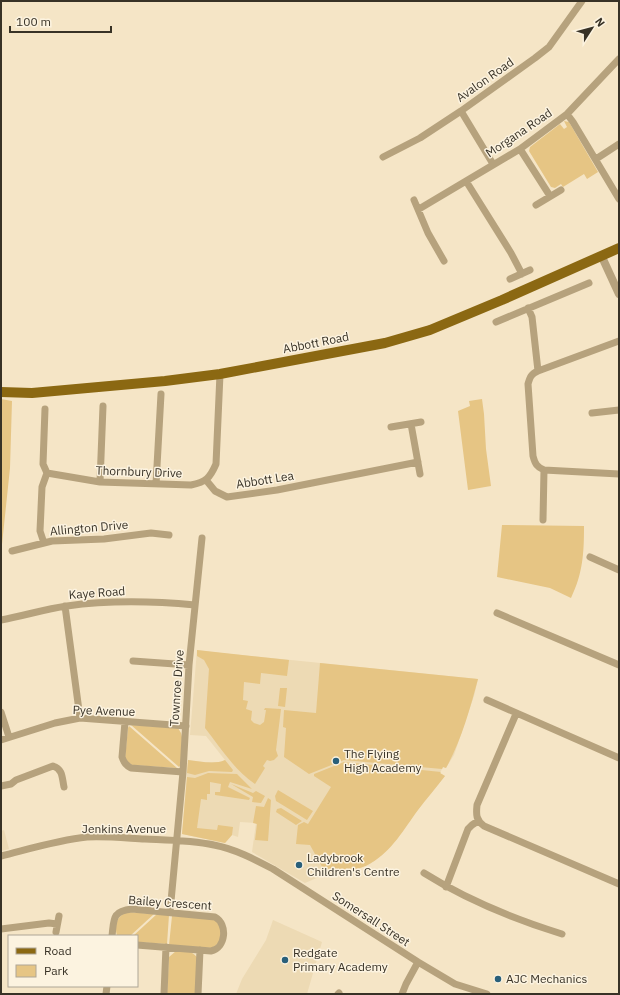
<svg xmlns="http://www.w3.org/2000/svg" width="620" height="995" viewBox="0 0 620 995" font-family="'IBM Plex Sans',sans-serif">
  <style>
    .built { fill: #eddab4 }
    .green { fill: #e6c584 }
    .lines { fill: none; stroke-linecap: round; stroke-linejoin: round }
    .minor { stroke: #b6a27d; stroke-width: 7 }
    .tertiary { stroke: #b6a27d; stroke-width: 8 }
    .primary { stroke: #8b6812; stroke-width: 10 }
    .poi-dot { fill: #295f7a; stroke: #fcf3e0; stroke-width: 1.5 }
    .labels { text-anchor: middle; stroke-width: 3; stroke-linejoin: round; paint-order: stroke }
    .street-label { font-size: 12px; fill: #383226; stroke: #fcf3e0 }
    .poi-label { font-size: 12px; fill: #383226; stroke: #fcf3e0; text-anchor: start }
  </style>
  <rect width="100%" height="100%" fill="#f5e5c6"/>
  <path class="built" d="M197,650l14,2 267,27 -4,17 -20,59 -8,13 -3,-1 -3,6 5,3 -28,35 -21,29 -14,15 -12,9 -9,3 -35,7 -21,9 -53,-31 4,-29 -16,-1 -2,15 -6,-2 -7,8 -43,-9 6,-74 16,2h17l4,-2 -19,-24 -16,-1z
    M4,830l5,19 -8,2v-20z
    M273,920l49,22 -15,52h-71l6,-15 24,-39z"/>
  <path class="green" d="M564,121l5,1 29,50 -11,7 -3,-5 -21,13 -2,-3 -6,4 -4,-1 -22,-36 1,-4 30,-23 4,5 3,-2z
    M1,399l11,2 -2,67 -9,86z
    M482,399l2,15 2,35 5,37 -23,4 -10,-79 12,-5 -1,-5z
    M502,525l82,1c0,27 -1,47 -13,72l-21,-10 -53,-11z
    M197,650l92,10 -2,16 -26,-3 -1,11 -16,-2 -1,18 5,1 -2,8 6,2 -1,9 3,3 6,2 4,-3 2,-12h-2l1,-2 16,1 -5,41 2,6 -4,4 -4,1 -3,-1 -4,6 2,2 -10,16c-20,-13 -35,-37 -50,-56l4,-59 -5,-9 -7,-4z
    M320,663l158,16c-8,30 -17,62 -32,89l-3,-1 -1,2 -98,-9 -35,14 -25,-17 2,-29 -3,-1 1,-17 32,3z
    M280,688h7l-2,19 -7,-1z
    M131,725l47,3 3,5 1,4 -1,27 -2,3z
    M129,726l48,42 -45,-3 -3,-2 -4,-5 3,-30z
    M188,760c11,1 26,5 37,0l8,10 -1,2 -23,-1 -14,4 -8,-2z
    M344,762l97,10 -1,1 5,3c-9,12 -19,23 -27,34 -14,19 -26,41 -47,53 -12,8 -31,8 -45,11l-16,-29 -14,-1 2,-19 6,-3 4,2 23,-37 -17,-11v-2z
    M208,773l29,1 15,15 -22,-7 -2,5 22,11 -1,2 -34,-5v-3h5l1,-8 -11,-2v12h-3v6l-6,-1 -4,29 20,2 1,-5 15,2 -1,8 -7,8 -43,-9 5,-57 8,1z
    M231,784l22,9 3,-2 9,5 -4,7 -9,-1 1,-5z
    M278,790l35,21 -6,9 -31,-19 -1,-5z
    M268,798l3,2 -3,41 -13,-1 2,-16 -4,-1 3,-17 8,1z
    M281,808l21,13 -6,4 -20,-13 1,-3z
    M128,912l26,2 -24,22h-13c-3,-11 0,-21 11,-24z
    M157,914l12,1 -2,29 -30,-2v-6h-4z
    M172,916l43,3 6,8 -1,15 -8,6 -43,-3z
    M176,951c9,0 17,-1 22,8l-3,35h-28l2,-37z"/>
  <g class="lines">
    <path class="minor" d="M461,111l32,53
      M567,114l6,8 46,77
      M520,149l30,47
      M383,157l37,-19 41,-27 74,-53 14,-11 33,-46
      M596,159l23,-15
      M466,181l45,72 11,21
      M414,200l14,33 16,28
      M536,205l25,-15
      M419,209l101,-60 47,-35 52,-55
      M510,279l20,-9
      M528,308l4,9 6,54c-7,3 -8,6 -10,13l5,72c2,8 4,11 11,14l-1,50
      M496,322l93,-39
      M538,371l81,-30
      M45,409l-2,55 4,9
      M592,413l27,-3
      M411,424l9,50
      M391,427l30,-5
      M544,470l75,4
      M47,473l53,9 91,3c15,-3 19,-7 25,-21l4,-90
      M206,480l9,11 12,6 50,-7 141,-28
      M100,482l3,-76
      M156,484l5,-90
      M44,543l-4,-12 2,-44 5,-14
      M12,551l40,-10 52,-2 47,-6 18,2
      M590,557l29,13
      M65,606l15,112
      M497,613l122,52
      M1,620c22,-4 44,-11 66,-14 43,-6 85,-5 128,-1
      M133,661l56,4
      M487,700l132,58
      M1,712l8,25
      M516,714l-39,91c-1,10 -1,15 7,21l135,58
      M125,722l-3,35c2,6 4,8 9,11l52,4
      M1,740l54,-17 25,-5 106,8
      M1,786l10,-2 5,-4 37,-14c10,3 9,12 11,21
      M1,856c28,-7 57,-16 86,-19 19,-1 39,1 58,2 23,1 46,1 69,6 21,4 40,14 59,24l145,93 37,22 32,10
      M424,873c43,27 90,46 138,61
      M446,887l22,-58 4,-4 6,-4
      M170,912l13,-140 6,-107 13,-127
      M1,929l48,-6 8,1
      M56,932l3,-16
      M112,936c2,-17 0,-25 20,-27l83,8c13,7 11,31 -4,34l-74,-6
      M106,994l1,-8
      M164,994l2,-47
      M198,994l2,-44
      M338,994l1,-1
      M402,994l4,-10 12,-22"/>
    <path class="tertiary" d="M602,257l17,37"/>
    <path class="primary" d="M1,392l31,1 133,-12 55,-7 165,-31 45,-13 72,-30 117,-52"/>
  </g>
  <g class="poi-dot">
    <circle cx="336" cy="761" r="4"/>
    <circle cx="299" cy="865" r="4"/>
    <circle cx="285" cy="960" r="4"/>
    <circle cx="498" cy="979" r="4"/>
  </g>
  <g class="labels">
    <g class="street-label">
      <text transform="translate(485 80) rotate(-35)" y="4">Avalon Road</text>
      <text transform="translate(519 133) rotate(-34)" y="4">Morgana Road</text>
      <text transform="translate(316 343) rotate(-11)" y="4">Abbott Road</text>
      <text transform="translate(139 472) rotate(2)" y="4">Thornbury Drive</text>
      <text transform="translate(265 480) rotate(-9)" y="4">Abbott Lea</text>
      <text transform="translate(89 528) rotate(-5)" y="4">Allington Drive</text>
      <text transform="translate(97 593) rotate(-4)" y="4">Kaye Road</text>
      <text transform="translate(177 688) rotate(-86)" y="4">Townroe Drive</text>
      <text transform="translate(104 711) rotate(2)" y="4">Pye Avenue</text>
      <text x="124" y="833">Jenkins Avenue</text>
      <text transform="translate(170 903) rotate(4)" y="4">Bailey Crescent</text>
      <text transform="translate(371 919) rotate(33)" y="4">Somersall Street</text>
    </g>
    <g class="poi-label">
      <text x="344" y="758">The Flying<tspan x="344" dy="14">High Academy</tspan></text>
      <text x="307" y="862">Ladybrook<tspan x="307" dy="14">Children's Centre</tspan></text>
      <text x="293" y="957">Redgate<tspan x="293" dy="14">Primary Academy</tspan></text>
      <text x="506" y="983">AJC Mechanics</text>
    </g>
  </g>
  <rect width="620" height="995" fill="none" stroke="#383226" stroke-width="4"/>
  <rect x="8" y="935" width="130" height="52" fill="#fcf3e0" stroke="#aea696"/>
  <rect x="16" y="948" width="20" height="6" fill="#8b6812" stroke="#aea696"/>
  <text x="44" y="955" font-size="12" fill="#383226">Road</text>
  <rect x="16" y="965" width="20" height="12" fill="#e6c584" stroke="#aea696"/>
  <text x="44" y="975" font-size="12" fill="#383226">Park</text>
  <g transform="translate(592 28) rotate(54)" stroke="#fcf3e0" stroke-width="3" paint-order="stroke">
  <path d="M0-3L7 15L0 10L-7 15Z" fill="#383226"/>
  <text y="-6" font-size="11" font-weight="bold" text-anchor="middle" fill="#383226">N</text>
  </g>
  <path d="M10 26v6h101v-6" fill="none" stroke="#383226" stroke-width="2"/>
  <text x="16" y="26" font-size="12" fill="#383226" stroke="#fcf3e0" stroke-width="3" paint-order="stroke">100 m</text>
</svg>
